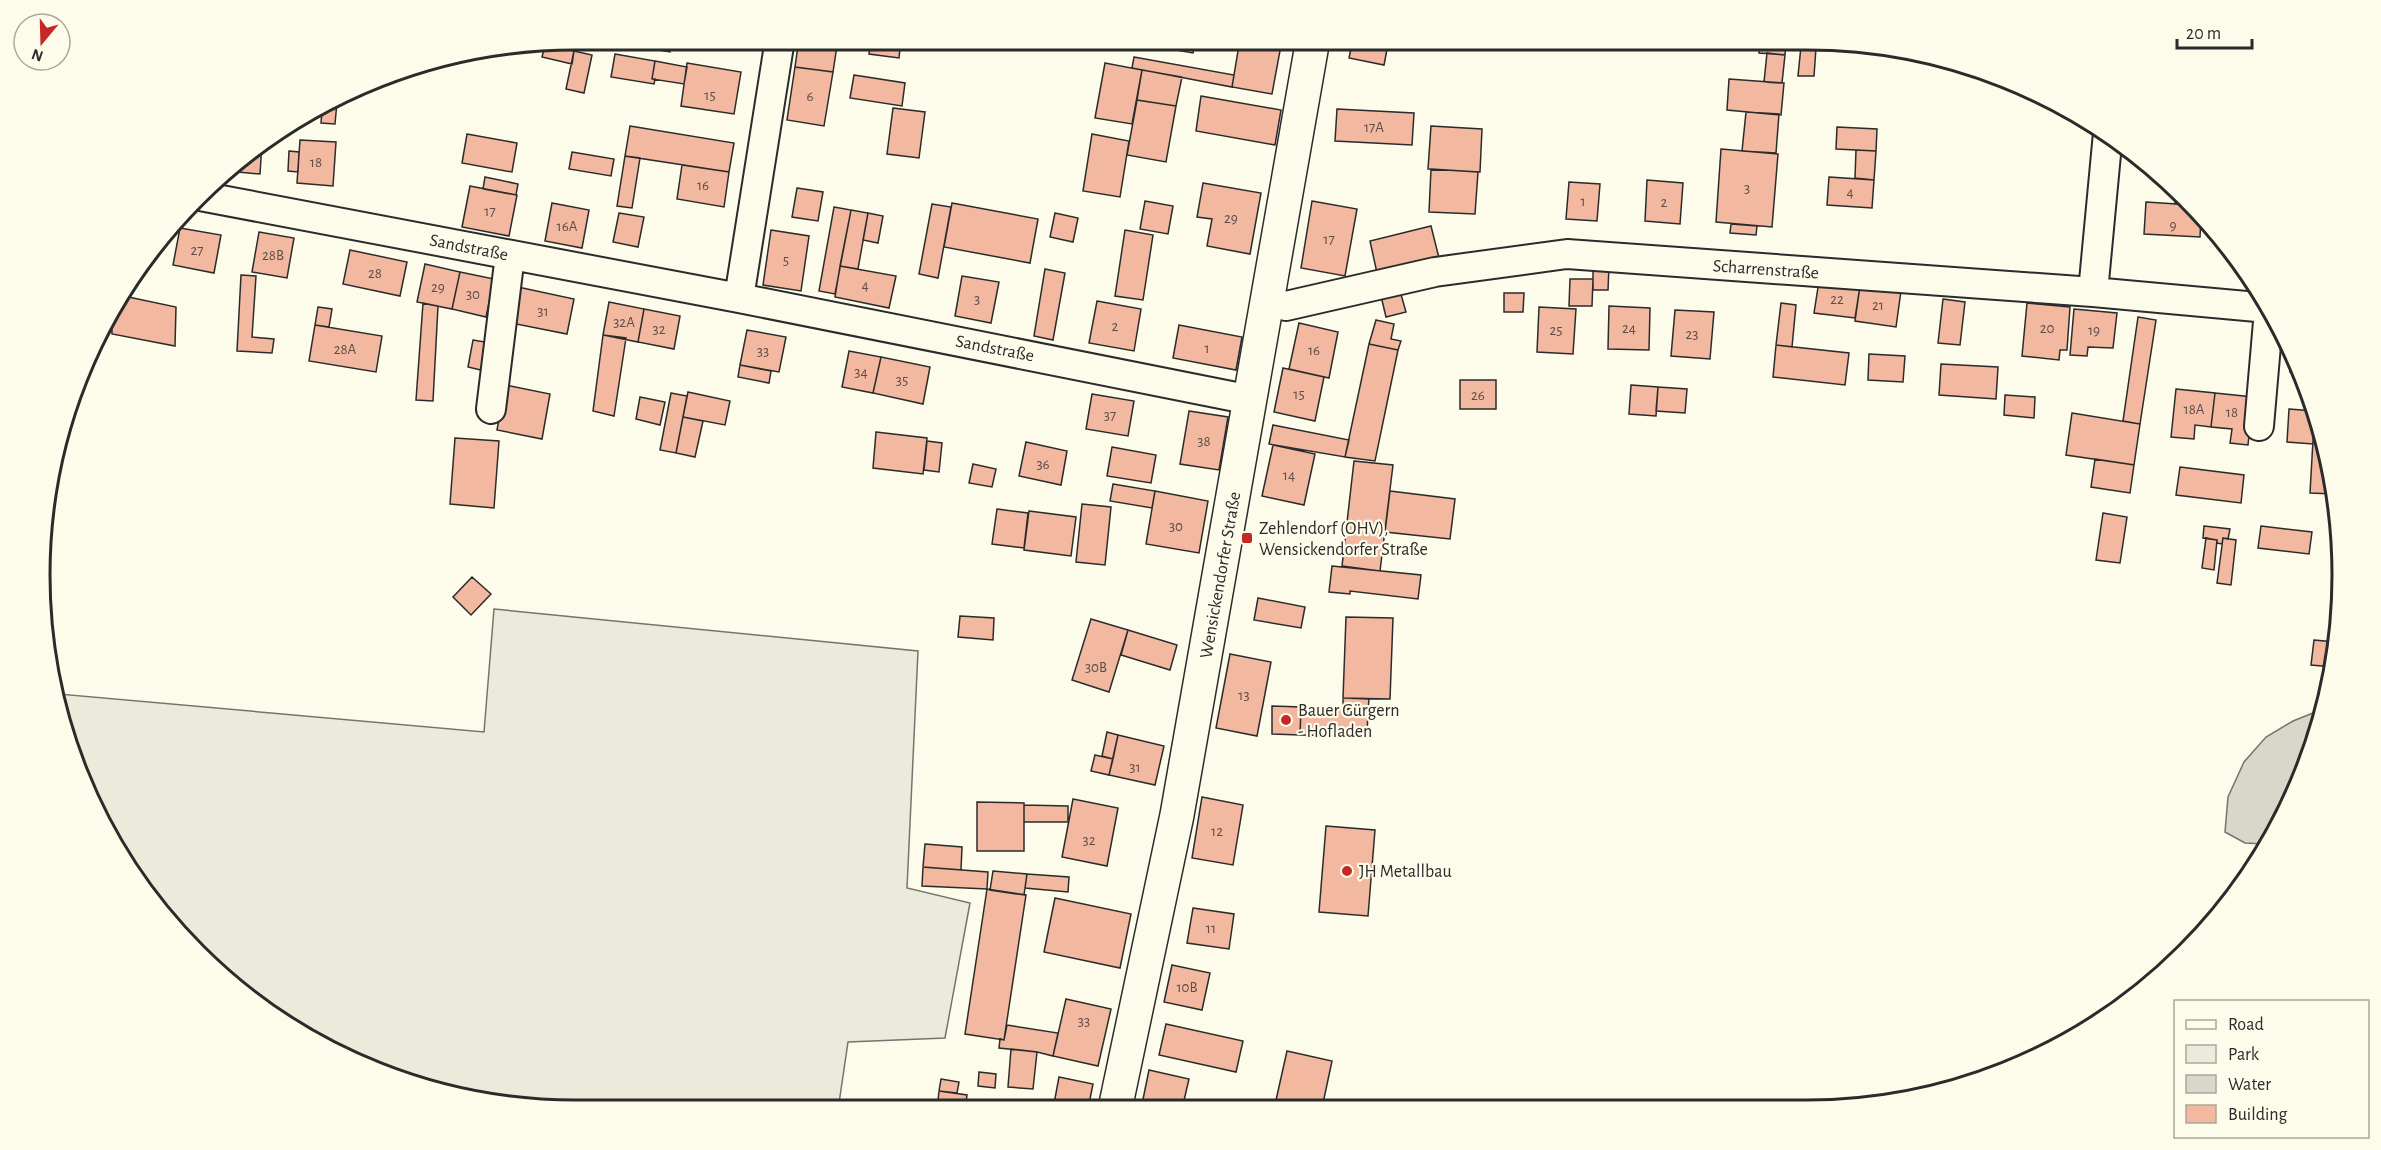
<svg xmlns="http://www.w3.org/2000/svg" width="2381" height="1150" viewBox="0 0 2381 1150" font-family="'Alegreya Sans',sans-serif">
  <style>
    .green { fill: #ecebdb; stroke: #74746e; stroke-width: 1.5 }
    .water { fill: #d8d7c9; stroke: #74746e; stroke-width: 1.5 }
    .building { fill: #f2b8a0; stroke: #2b2b2b; stroke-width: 1.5 }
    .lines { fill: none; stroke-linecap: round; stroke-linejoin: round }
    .minor-casing { stroke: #2b2b2b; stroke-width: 32 }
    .major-casing { stroke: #2b2b2b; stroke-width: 36 }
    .minor { stroke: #fdfbea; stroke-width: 28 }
    .major { stroke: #fdfbea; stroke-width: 33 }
    .poi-dot { fill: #c62828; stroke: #fdfbea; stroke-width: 2 }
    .labels { text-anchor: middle; stroke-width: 4.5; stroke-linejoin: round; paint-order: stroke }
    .number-label { font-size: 15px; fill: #5d4e48 }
    .street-label { font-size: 18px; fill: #2b2b2b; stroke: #fdfbea }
    .poi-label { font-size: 18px; fill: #2b2b2b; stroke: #fdfbea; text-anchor: start }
    .rim { fill: none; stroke: #2b2b2b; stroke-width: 3 }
  </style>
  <rect width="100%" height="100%" fill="#fdfbea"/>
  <path class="green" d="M494,609l424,42 -11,237 63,15 -25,135 -97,4 -10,68 -263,1 -105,-10 -100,-31 -149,-92 -71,-77 -56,-89 -35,-118 425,38z"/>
  <path class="water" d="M2323,709l-22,71 -37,64 -19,-1 -20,-11 3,-35 16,-35 22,-25 27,-16z"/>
  <path class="building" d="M622,39h50l-2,13 -48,-8z
    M799,39h39l-5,33 -38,-5z
    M871,39h30l-2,19 -30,-4z
    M1147,39h49l-3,14 -47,-8z
    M1240,39l42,1 -10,54 -40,-7z
    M1353,39h36l-5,26 -35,-7z
    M1760,39h26l-1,16 -26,-2z
    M545,45l29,6 -2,13 -30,-7z
    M1801,46l15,2 -2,28h-16z
    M574,51l18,4 -8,38 -18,-4z
    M1767,53l18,2 -3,28 -18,-1z
    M615,54l40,7 -3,18h3l-1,5 -43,-7z
    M1134,57l100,18 -2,12 -100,-19z
    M655,61l32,6 -3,17 -32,-5z
    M687,63l54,9 -7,42 -53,-8z
    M1105,63l37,7 -10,54 -37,-6z
    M795,67l38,5 -9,54 -37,-6z
    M1142,70l40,7 -6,29 -39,-6z
    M854,75l51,8 -3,23 -52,-8z
    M1729,79l55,4 -3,32 -54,-5z
    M1201,96l80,14 -6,35 -79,-14z
    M1137,100l39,6 -10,56 -39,-7z
    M337,102l-2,22 -14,-1 1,-12z
    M893,108l32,4 -6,46 -32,-4z
    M1337,109l77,4 -2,32 -77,-4z
    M1746,112l33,2 -3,39 -34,-2z
    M630,126l104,17 -5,29 -104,-16z
    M1431,126l51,3 -2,43 -52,-3z
    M1837,127l40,2 -1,22 -40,-2z
    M467,134l50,9 -5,29 -50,-9z
    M1092,134l37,7 -9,56 -37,-6z
    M300,140l36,2 -3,44 -36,-3z
    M262,143l-2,31 -34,-3 22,-21z
    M1721,149l57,5 -6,73 -56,-5z
    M1856,150l20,1 -2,29 -19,-2z
    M289,151l10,1 -1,20 -10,-1z
    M572,152l42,7 -3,17 -42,-7z
    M625,156l15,2 -8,50 -15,-2z
    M682,165l47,7 -5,35 -47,-8z
    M1431,169l47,3 -3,42 -46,-2z
    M485,177l33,7 -2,11 -33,-6z
    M1829,177l45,3 -2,28 -45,-3z
    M1647,180l36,3 -3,41 -35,-3z
    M1569,182l31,2 -3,37 -31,-2z
    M1203,183l58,10 -11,61 -43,-8 5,-27 -15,-2z
    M470,186l47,9 -8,41 -47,-9z
    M797,188l26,4 -5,29 -26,-4z
    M2176,189l9,7 7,9 -17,-1z
    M1145,201l28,5 -5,28 -28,-5z
    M1312,201l45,8 -12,67 -44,-8z
    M2146,202l46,3 9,11 -1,21 -56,-3z
    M552,203l37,7 -7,38 -37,-7z
    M952,203l86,16 -8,44 -86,-16z
    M932,204l19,3 -13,71 -19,-4z
    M834,207l17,3 -16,84 -16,-3z
    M851,210l17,3 -10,56 -18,-3z
    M619,213l25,4 -6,30 -25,-5z
    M868,213l15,3 -5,27 -15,-3z
    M1055,213l23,5 -5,24 -23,-5z
    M1731,224l26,2 -1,9 -26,-2z
    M1431,226l8,32 -62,15 -7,-32z
    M180,228l41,7 -7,38 -41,-8z
    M166,230l-5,21 -9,-2z
    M771,230l38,6 -8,55 -38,-6z
    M1125,230l28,5 -10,65 -28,-4z
    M259,232l35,6 -7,40 -35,-6z
    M350,250l57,12 -7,34 -57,-12z
    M425,264l35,8 -8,37 -35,-7z
    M840,266l56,10 -7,32 -54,-11z
    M1593,266h16l-1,24h-15z
    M1045,269l20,4 -12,67 -19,-4z
    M460,272l34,7 -8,38 -34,-8z
    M241,275l15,1 -4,61 22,2 -2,14 -35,-2z
    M962,276l37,6 -8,41 -36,-7z
    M1570,279h23l-1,27h-23z
    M1819,281l41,5 -5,32 -41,-5z
    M1860,286l41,5 -5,36 -41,-6z
    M518,287l56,12 -7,35 -56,-11z
    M1400,291l6,21 -20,5 -5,-21z
    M1504,293h20l-1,19h-19z
    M119,295l57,12 -1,39 -63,-12 -1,-28z
    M1943,299l22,3 -5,43 -22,-2z
    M1097,301l44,8 -7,42 -45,-8z
    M609,302l35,7 -6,33 -35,-7z
    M423,303l15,3 -5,95 -17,-1z
    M1781,303l15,2 -4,42 -16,-2z
    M2027,303l43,4 -3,43h-7l-1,10 -37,-4z
    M1609,306l41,2 -1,42 -41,-1z
    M318,307l14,2 -3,18 -14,-2z
    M1539,307l37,2 -3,45 -36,-2z
    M644,309l36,7 -6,33 -36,-7z
    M2074,309l43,4 -4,35 -25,-1 -1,9 -17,-1z
    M1675,310l39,2 -4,47 -39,-3z
    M2138,317l18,3 -16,104 -17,-3z
    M1376,320l18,4 -3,15 10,2 -3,9 -29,-6z
    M1299,323l39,9 -9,46 -40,-9z
    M315,325l67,11 -6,36 -67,-11z
    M1179,325l63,12 -6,33 -63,-12z
    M747,330l39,7 -7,35 -39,-7z
    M603,335l23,3 -12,78 -21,-5z
    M473,340l18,3 -6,28 -17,-4z
    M1369,344l29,6 -23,111 -30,-4z
    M1776,345l73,8 -4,32 -72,-8z
    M849,351l32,6 -8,36 -31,-6z
    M2291,351l10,19 1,3 -12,-1z
    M1869,354l36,2 -2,26 -35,-2z
    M881,357l49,10 -7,37 -50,-11z
    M1941,364l57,3 -2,32 -57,-4z
    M740,365l31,6 -2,12 -31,-6z
    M1283,368l41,9 -9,44 -41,-9z
    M1460,380h36v29h-36z
    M505,385l45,9 -8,45 -45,-9z
    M1631,385l27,2 -2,29 -27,-2z
    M1658,387l29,2 -2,24 -29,-2z
    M2176,389l39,4 -4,34 -16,-2 -1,14 -23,-2z
    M688,392l42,9 -5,24 -42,-8z
    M671,393l16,3 -11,57 -16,-3z
    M2215,393l38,4 -5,48 -18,-2 2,-14 -21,-2z
    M1092,394l42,7 -6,35 -42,-7z
    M2005,395l30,2 -1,21 -30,-3z
    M640,397l25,5 -5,23 -24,-6z
    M2289,409l25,2 -1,33 -26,-2z
    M1189,411l39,6 -9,53 -39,-6z
    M2072,413l68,11 -6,41 -68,-10z
    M2315,416l8,25 -10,-1z
    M683,417l20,4 -8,36 -19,-4z
    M1273,425l76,15 -4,17 -76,-13z
    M876,432l51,6 -4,36 -50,-6z
    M455,438l44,3 -5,67 -44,-4z
    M2313,440l10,1 9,30 2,23 -24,-1z
    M927,441l15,2 -3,29 -15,-2z
    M1026,442l41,9 -6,34 -42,-9z
    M1273,445l42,9 -11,51 -42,-9z
    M1112,447l44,8 -5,28 -44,-7z
    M2095,459l39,6 -4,28 -39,-6z
    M1354,461l39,4 -13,106 -38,-5z
    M973,464l23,5 -4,18 -23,-4z
    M2180,467l64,8 -3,28 -65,-8z
    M1113,484l42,7 -3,17 -42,-7z
    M1155,491l53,10 -9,52 -53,-9z
    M1390,491l65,8 -5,40 -65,-7z
    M1082,504l29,3 -6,58 -29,-3z
    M997,509l31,4 -4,35 -32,-4z
    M1029,511l47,6 -5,39 -47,-6z
    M2103,513l24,4 -7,46 -24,-3z
    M2204,526l26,3 -2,10 -5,-1 -1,6 -5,-1v-3l-14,-2z
    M2261,526l51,6 -3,22 -51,-6z
    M2206,538l11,2 -3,30 -12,-2z
    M2223,538l13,2 -5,45 -14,-2z
    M1332,566l89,9 -3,24 -68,-8v3l-21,-2z
    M472,577l19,17 -20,21 -18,-18z
    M1258,598l47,9 -4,21 -47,-8z
    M960,616l34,2 -1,22 -35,-3z
    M1346,617l47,1 -3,81 -47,-1z
    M1091,619l37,11 -19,62 -37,-12z
    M1128,630l49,15 -7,25 -49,-15z
    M2314,640l21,2 -2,25 -22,-2z
    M1230,654l41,8 -14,74 -41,-8z
    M1343,698l26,1 -1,11 -25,-2z
    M1272,706l29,1 -1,28 -28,-1z
    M1301,707l67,3 -1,26 -67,-1z
    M1107,732l11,3 -5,24 -11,-3z
    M1118,735l46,11 -9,39 -46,-10z
    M1095,755l18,4 -4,16 -18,-4z
    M1202,797l41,8 -10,60 -41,-7z
    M1073,799l45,9 -11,58 -45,-9z
    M977,802l47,1v48h-47z
    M1024,805l44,1v16h-44z
    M1326,826l49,4 -7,86 -49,-4z
    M925,844l37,3 -1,23 -38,-3z
    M923,867l65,5 -1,17 -65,-3z
    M993,871l34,3 -3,21 -34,-5z
    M1027,874l42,3 -1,15 -43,-4z
    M987,889l39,6 -22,145 -39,-6z
    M1055,898l76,16 -11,54 -76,-16z
    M1193,908l41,6 -5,35 -42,-6z
    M1172,965l38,8 -8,37 -38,-8z
    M1066,999l45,10 -13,57 -45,-10z
    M1166,1024l77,17 -7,31 -77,-17z
    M1007,1025l51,8 -5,23 -16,-4 -38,-4 1,-9 4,1z
    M1011,1049l26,3 -4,37 -25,-2z
    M1287,1051l45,10 -10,47 -48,1z
    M1149,1070l40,9 -7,30h-41z
    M979,1072l17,2 -1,14 -17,-2z
    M1059,1077l34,7 -5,25h-35z
    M941,1079l18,3 -2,11 -18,-2z
    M939,1091l28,4 -2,15h-28z"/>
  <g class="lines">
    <g class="minor-casing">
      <path id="minor" d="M200,196l539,102 512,102
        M2093,292l15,-159
        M739,298l41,-259
        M1268,302l18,4 149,-34 132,-18 526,38 175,16
        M491,409l19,-154
        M2259,426l10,-116"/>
    </g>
    <g class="major-casing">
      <path id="major" d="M1115,1109l62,-294 136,-776"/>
    </g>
    <use href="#minor" class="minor"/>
    <use href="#major" class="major"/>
  </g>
  <g class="poi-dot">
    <rect x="1241" y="532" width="12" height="12" rx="3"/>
    <circle cx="1286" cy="720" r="6"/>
    <circle cx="1347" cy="871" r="6"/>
  </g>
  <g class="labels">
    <g class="number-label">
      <text x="710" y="100">15</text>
      <text x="810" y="101">6</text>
      <text x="1374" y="132">17A</text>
      <text x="316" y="167">18</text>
      <text x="703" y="190">16</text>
      <text x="1747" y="193">3</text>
      <text x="1850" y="197">4</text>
      <text x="1583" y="206">1</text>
      <text x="1664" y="207">2</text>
      <text x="490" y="216">17</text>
      <text x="1231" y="223">29</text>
      <text x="2173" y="230">9</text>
      <text x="567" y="231">16A</text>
      <text x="1329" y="244">17</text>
      <text x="197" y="255">27</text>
      <text x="273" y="260">28B</text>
      <text x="786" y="265">5</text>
      <text x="375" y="278">28</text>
      <text x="865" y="290">4</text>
      <text x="438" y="292">29</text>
      <text x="473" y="299">30</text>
      <text x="977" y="304">3</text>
      <text x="1837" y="304">22</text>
      <text x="1878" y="310">21</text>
      <text x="543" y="316">31</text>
      <text x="624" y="327">32A</text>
      <text x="1115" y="331">2</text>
      <text x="1629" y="333">24</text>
      <text x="2047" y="333">20</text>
      <text x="659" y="334">32</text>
      <text x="1556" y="335">25</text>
      <text x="2094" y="335">19</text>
      <text x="1692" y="339">23</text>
      <text x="1207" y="353">1</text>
      <text x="345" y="354">28A</text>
      <text x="1314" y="355">16</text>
      <text x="763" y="356">33</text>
      <text x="861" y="377">34</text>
      <text x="902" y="385">35</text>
      <text x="1299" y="399">15</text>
      <text x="1478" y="400">26</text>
      <text x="2194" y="414">18A</text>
      <text x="2232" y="417">18</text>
      <text x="1110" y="420">37</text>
      <text x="1204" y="446">38</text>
      <text x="1043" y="469">36</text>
      <text x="1289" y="480">14</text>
      <text x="1176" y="531">30</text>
      <text x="1096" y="672">30B</text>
      <text x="1244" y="700">13</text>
      <text x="1135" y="772">31</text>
      <text x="1217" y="836">12</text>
      <text x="1089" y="845">32</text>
      <text x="1211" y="933">11</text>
      <text x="1187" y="992">10B</text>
      <text x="1084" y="1026">33</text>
    </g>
    <g class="street-label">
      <text transform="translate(469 247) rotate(11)" y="6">Sandstraße</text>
      <text transform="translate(1766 269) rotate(4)" y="6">Scharrenstraße</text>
      <text transform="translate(995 348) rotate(11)" y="6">Sandstraße</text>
      <text transform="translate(1220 575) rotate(-80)" y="6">Wensickendorfer Straße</text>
    </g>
    <g class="poi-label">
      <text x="1259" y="534">Zehlendorf (OHV),<tspan x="1259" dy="21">Wensickendorfer Straße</tspan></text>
      <text x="1298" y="716">Bauer Gürgern<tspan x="1298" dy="21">- Hofladen</tspan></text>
      <text x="1359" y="877">JH Metallbau</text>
    </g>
  </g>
  <path d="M0 0H2381V1150H0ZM575 50H1807A525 525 0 0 1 2332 575V575A525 525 0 0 1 1807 1100H575A525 525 0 0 1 50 575V575A525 525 0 0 1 575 50Z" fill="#fdfbea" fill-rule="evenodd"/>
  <path class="rim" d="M575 50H1807A525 525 0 0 1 2332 575V575A525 525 0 0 1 1807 1100H575A525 525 0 0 1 50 575V575A525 525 0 0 1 575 50Z"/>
  <rect x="2174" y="1000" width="195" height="138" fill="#fdfbea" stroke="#a9a89e" stroke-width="1.5"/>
  <rect x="2186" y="1020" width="30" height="9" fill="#fdfbea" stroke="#a9a89e" stroke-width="1.5"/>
  <text x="2228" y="1030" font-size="18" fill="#2b2b2b">Road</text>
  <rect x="2186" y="1045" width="30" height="18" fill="#ecebdb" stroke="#a9a89e" stroke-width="1.5"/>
  <text x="2228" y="1060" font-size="18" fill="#2b2b2b">Park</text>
  <rect x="2186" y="1075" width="30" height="18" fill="#d8d7c9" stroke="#a9a89e" stroke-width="1.5"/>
  <text x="2228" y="1090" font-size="18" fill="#2b2b2b">Water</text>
  <rect x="2186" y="1105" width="30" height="18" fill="#f2b8a0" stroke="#a9a89e" stroke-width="1.5"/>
  <text x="2228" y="1120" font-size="18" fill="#2b2b2b">Building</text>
  <g transform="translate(42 42) rotate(199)"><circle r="28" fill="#fdfbea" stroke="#a9a89e" stroke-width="1.5"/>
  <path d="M0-4.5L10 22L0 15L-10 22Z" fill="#c62828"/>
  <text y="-9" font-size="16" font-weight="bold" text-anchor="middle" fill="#2b2b2b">N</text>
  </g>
  <path d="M2177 39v9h75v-9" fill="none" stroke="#2b2b2b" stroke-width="3"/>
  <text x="2186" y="39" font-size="18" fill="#2b2b2b" stroke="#fdfbea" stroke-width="4.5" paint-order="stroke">20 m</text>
</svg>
